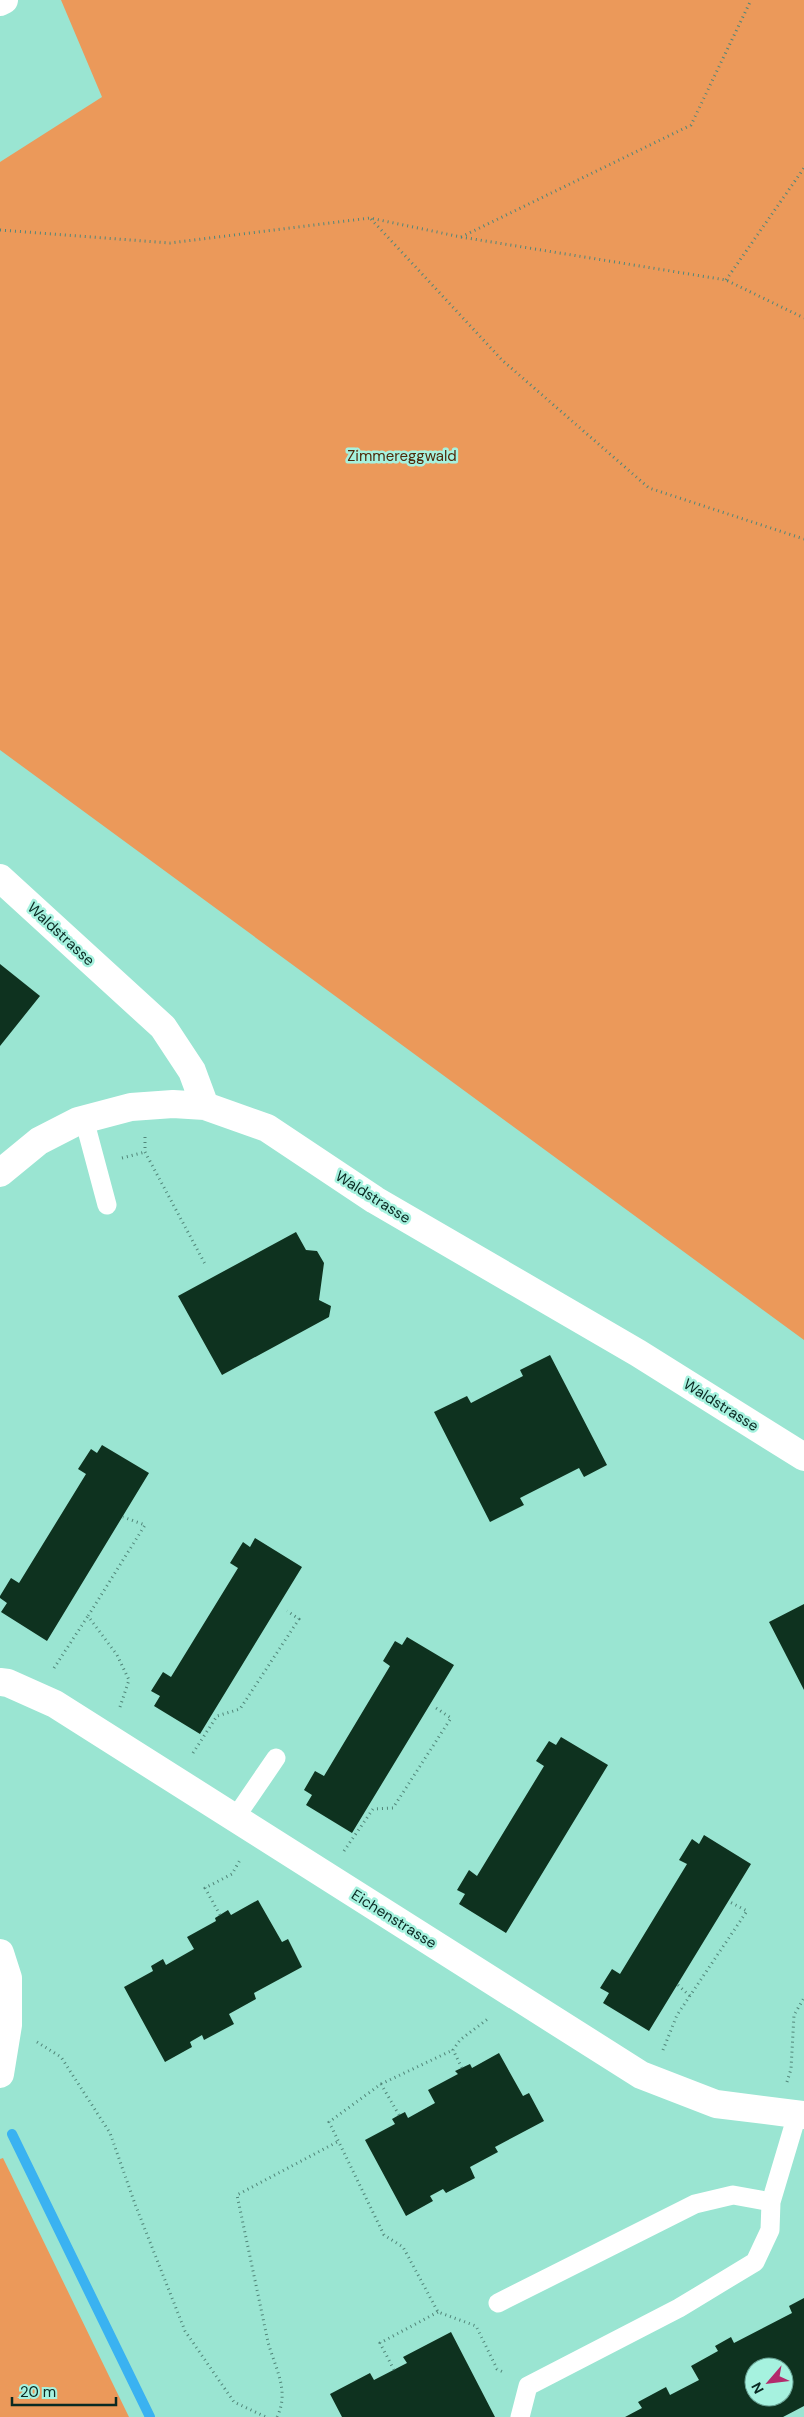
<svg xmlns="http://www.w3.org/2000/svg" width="804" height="2417" viewBox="0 0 804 2417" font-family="'DM Sans',sans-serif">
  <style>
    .green { fill: #eb995a }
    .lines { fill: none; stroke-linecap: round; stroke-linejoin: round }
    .stream { stroke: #3ab2f1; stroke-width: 10 }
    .building { fill: #0e321f; fill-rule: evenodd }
    .path { stroke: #518679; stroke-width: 3; stroke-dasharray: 1 4; stroke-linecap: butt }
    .lane { stroke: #fff; stroke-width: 19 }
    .street { stroke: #fff; stroke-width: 28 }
    .labels { text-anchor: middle; stroke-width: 5; stroke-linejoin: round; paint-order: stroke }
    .park-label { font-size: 15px; fill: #4e2a0c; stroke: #a6f2df }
    .street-label { font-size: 15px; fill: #0a2a23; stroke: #a6f2df }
  </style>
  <rect width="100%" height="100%" fill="#9ae5d2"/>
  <path class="green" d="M61,0h743v1340l-804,-590v-588l102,-65z
    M3,2158l126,259h-129v-258z"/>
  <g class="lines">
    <path class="stream" d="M12,2134l138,283"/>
  </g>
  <path class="building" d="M0,964l40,32 -40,50z
    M296,1232l10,18 11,1 7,12 -5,37 12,6 -2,11 -107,58 -44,-79z
    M550,1355l57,110 -23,12 -5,-9 -59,30 4,7 -34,17 -56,-110 33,-16 4,7 52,-27 -3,-6z
    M102,1445l47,28 -102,168 -46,-29 6,-9 -7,-5v-2l11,-18 8,5 67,-109 -8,-5 13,-20 6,4z
    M255,1538l47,29 -102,167 -46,-28 6,-10 -9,-5 12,-19 8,5 67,-109 -8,-5 13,-21 7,5z
    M804,1604v86l-35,-68z
    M407,1637l47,28 -102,168 -46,-28 6,-10 -8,-5 11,-19 9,5 66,-110 -7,-5 12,-20 7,4z
    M561,1737l47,28 -102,168 -47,-29 6,-10 -8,-4 12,-20 8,6 67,-110 -8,-5 13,-20 7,4z
    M704,1835l47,29 -102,167 -46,-28 6,-10 -9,-5 12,-19 8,5 67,-110 -8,-4 13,-21 7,5z
    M258,1900l24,42 6,-3 14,28 -48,26 2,6 -27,15 5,10 -30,16 -2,-5 -12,7 2,5 -27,15 -41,-75 29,-16 -2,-5 12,-7 3,6 28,-16 -7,-12 29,-16 -1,-3 13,-8 3,5z
    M499,2053l24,43 6,-3 15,28 -49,26 3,5 -28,15 5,11 -29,15 -3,-4 -13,7 3,5 -27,15 -41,-76 30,-16 -3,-5 7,-4 6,-3 3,6 27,-15 -7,-13 30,-16 -3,-3 15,-7 2,4z
    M804,2298v108l-21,11h-158l17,-9 -4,-6 28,-15 4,8 29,-15 -8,-14 27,-15 -3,-5 16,-9 3,6 58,-30 -3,-7zM754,2367h30v30h-30z
    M451,2332l44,85h-153l-12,-23 40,-21 4,7 33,-17 -4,-6z"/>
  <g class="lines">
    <path class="path" d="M371,219l131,141 147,128 155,51
      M0,230l170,13 200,-25 91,19 265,43 78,38
      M461,237l230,-112 60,-125
      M726,280l78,-112
      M145,1137v15l60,112
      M122,1158l23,-6
      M54,1668l34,-52
      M120,1707l9,-27 -12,-25 -29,-39 57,-91 -22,-8
      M193,1753l24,-37 23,-7 59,-90 -12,-8
      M344,1851l29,-42 20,-1 58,-90 -15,-10
      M220,1915l-15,-27 27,-14 8,-14
      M678,1985l12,11
      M37,2042l24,15 49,76 25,71 50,127 49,71 32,15
      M663,2050l14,-35 70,-104 -19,-10
      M462,2068l-9,-18 7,-10 29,-22
      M787,2082l4,-13 3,-54 10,-17
      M381,2084l72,-34
      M399,2115l-18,-31 -52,38 55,113 19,12 35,65 38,14 21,43 8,4
      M394,2370l-14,-27 58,-31
      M277,2417c13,-26 -2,-49 -9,-75l-31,-147 102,-54"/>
    <path class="lane" d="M84,1119l23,86
      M235,1818l41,-60
      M498,2303l197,-99 38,-9 38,7 26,-87
      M520,2417l8,-31 151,-78 76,-46 15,-32 1,-28"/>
    <path class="street" d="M0,2l4,-2
      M0,878l163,149 29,44 13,35
      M0,1173l39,-32 39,-20 53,-14 42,-3 32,2 62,22 108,72 263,153 166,104
      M0,1682l8,1 47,21 586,371 75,29 88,11
      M0,1953l8,25v47l-8,49"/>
  </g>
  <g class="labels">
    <g class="park-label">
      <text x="402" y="461">Zimmereggwald</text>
    </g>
    <g class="street-label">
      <text transform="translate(61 934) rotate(43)" y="5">Waldstrasse</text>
      <text transform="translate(373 1197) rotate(32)" y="5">Waldstrasse</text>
      <text transform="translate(721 1405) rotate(32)" y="5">Waldstrasse</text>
      <text transform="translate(394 1919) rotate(32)" y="5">Eichenstrasse</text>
    </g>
  </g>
  <g transform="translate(769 2382) rotate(242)"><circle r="24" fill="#a6f2df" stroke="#68a294"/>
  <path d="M0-4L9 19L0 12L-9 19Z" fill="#b32b6c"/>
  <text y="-8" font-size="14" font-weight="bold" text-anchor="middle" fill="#0a2a23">N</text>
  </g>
  <path d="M12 2397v8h104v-8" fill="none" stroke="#0a2a23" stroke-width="2.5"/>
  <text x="20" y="2397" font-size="15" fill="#0a2a23" stroke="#a6f2df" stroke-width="4" paint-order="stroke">20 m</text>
</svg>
